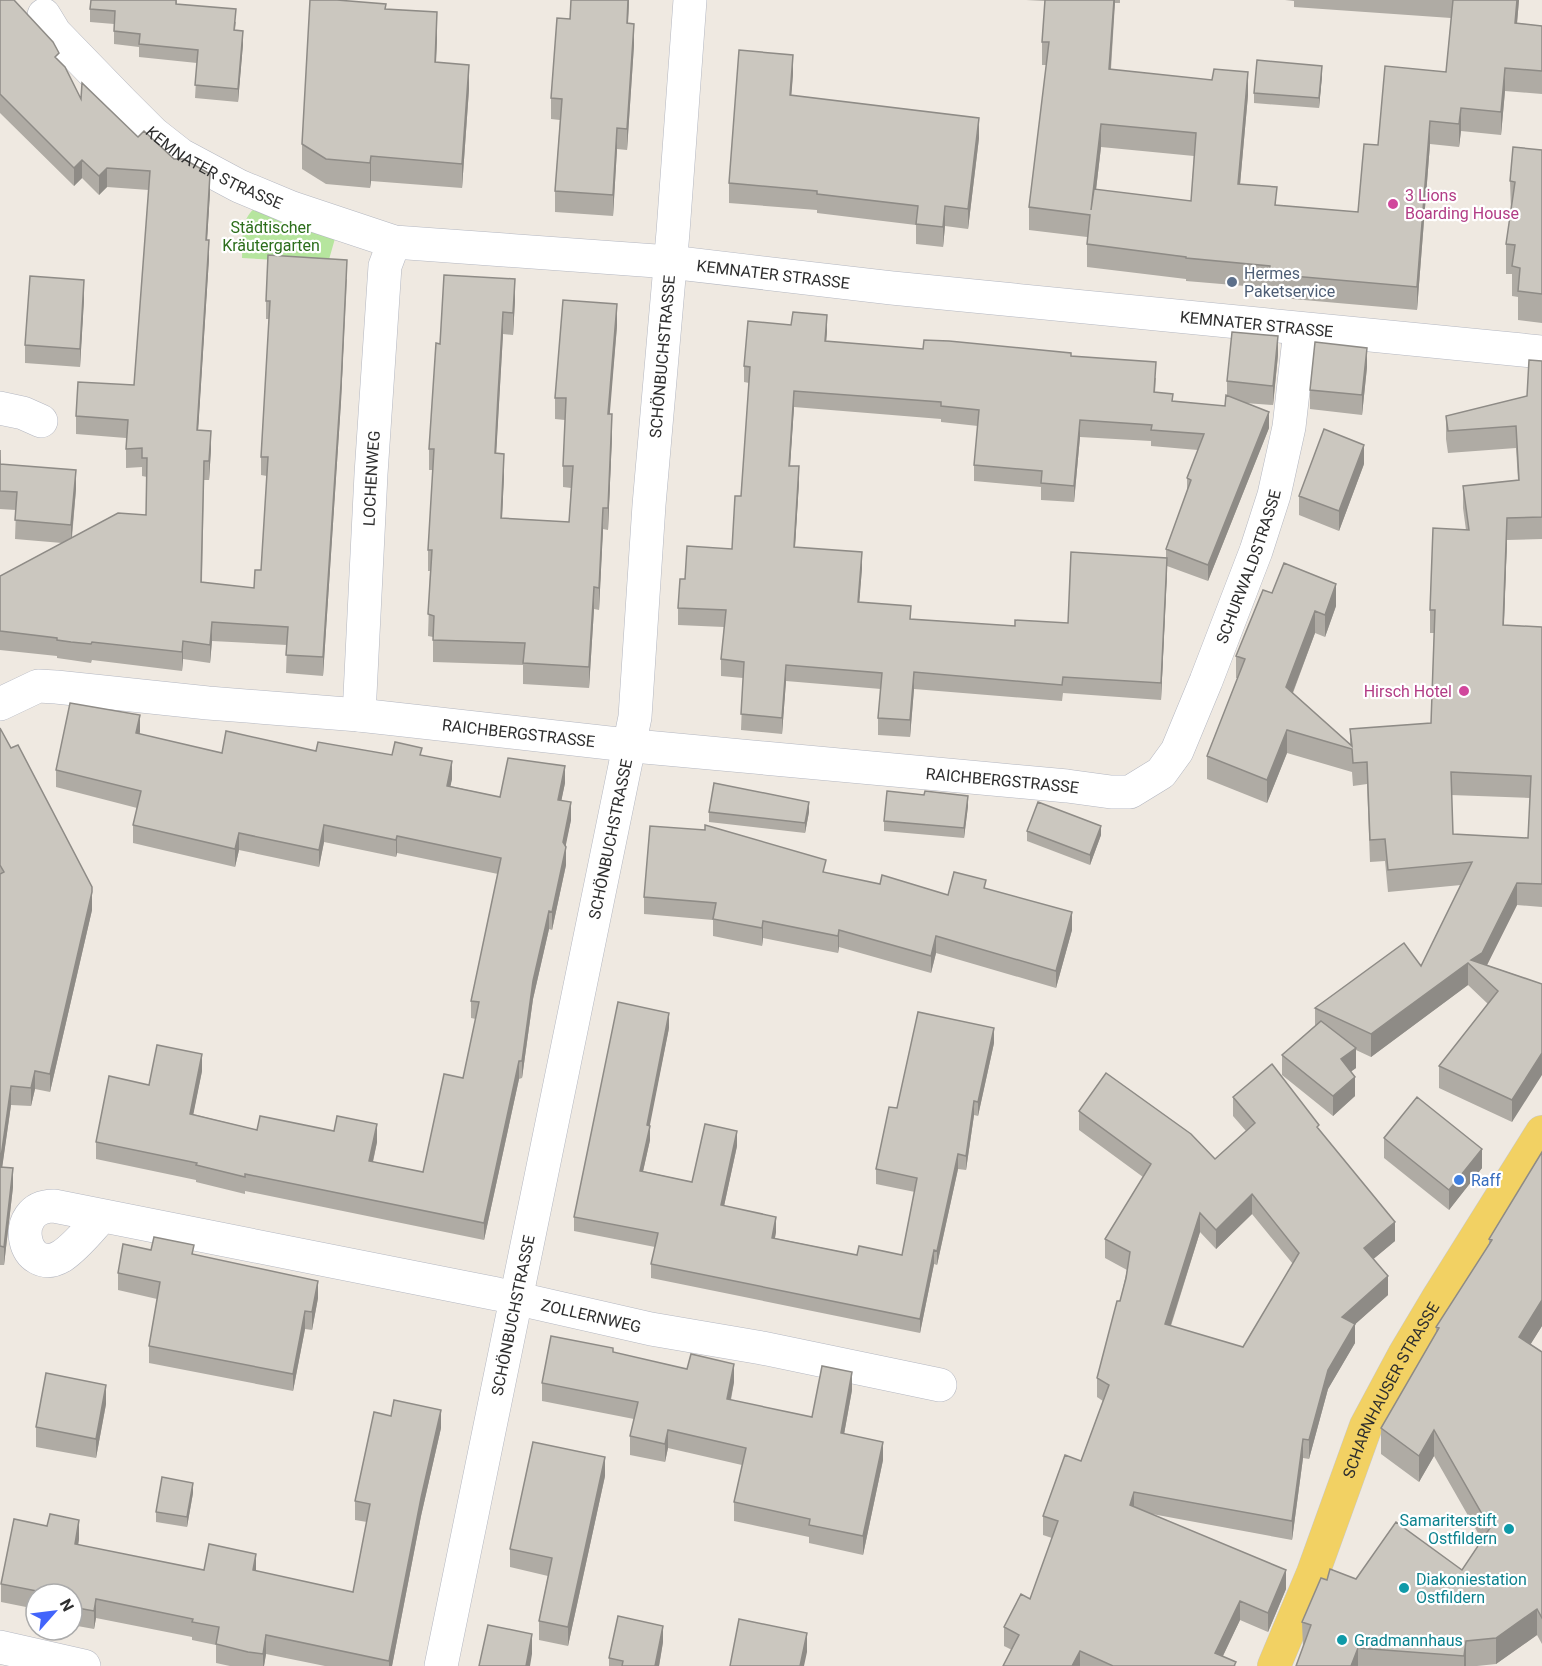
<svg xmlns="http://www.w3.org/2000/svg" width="1542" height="1666" viewBox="0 0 1542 1666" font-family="Roboto,sans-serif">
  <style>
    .green { fill: #b6e59e }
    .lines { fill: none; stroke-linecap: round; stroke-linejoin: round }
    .minor-casing { stroke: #b4b7c1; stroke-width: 34 }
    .major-casing { stroke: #c9c9c9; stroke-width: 34 }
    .minor { stroke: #fff; stroke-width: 33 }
    .major { stroke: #f2d163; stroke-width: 33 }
    .wall { fill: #afaba4; fill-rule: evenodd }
    .shaded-wall { fill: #8e8b86 }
    .building { fill: #cbc7bf; stroke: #8e8b86; stroke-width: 1.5; fill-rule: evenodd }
    .hotel-dot { fill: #d1479c; stroke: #fff; stroke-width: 2 }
    .service-dot { fill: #5c6f8a; stroke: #fff; stroke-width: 2 }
    .shop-dot { fill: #3f7fe0; stroke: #fff; stroke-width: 2 }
    .culture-dot { fill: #0f9aa8; stroke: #fff; stroke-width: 2 }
    .labels { text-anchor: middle; stroke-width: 4.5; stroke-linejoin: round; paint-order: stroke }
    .street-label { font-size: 16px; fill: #2e2e2e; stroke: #fff }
    .hotel-label { font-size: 16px; fill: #b23c85; stroke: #fff; text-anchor: start }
    .park-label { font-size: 16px; fill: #2c6e1b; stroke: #fff }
    .service-label { font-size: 16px; fill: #4e5e75; stroke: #fff; text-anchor: start }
    .shop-label { font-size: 16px; fill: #366cbe; stroke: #fff; text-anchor: start }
    .culture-label { font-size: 16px; fill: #0d838f; stroke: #fff; text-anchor: start }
  </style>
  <rect width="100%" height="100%" fill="#efe9e1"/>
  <path class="green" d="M254,209l82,26 -8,28 -86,-5c1,-16 -2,-38 12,-49z"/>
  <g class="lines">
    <g class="minor-casing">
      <g id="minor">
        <path id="s1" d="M44,15l11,18 67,69 31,31 28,22 58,31 53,22 102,34 276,20 222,26 650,64"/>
        <path d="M0,408l23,5 18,8"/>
        <path id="s2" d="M0,704l38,-18 18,1 152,16 151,12 286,32 422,39 44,6h19l31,-19 16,-22 29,-70 50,-130 18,-56 15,-68 11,-97"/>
        <path id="s3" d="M359,715l12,-241 14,-208 9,-24"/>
        <path id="s4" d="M102,1216c-12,13 -25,30 -40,40 -39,23 -55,-50 -8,-50l443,88 154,35 111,19 178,37"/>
        <path d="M0,1647l84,19"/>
        <path id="s5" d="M441,1666l194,-949 14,-212 24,-273 17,-232"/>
      </g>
    </g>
    <g class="major-casing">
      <g id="major">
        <path id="s6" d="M1274,1666l39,-93 53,-147 38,-71 34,-57 104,-166"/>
      </g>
    </g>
    <use href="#minor" class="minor"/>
    <use href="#major" class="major"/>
  </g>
  <path class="wall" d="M0,0l59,61 22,38 57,38 72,55 -3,48 2,18 -11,172 13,19 -2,31h-5l-2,102 52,6 7,-18 6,-94 -6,-1v-18l8,-138h-3v-18l81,-22 -6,123 -18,274 -37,-3 1,-28 -75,-4 -2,22 -27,-4 -1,12 -90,-11 -1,3 -20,-3 -14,-2v-2l-57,-6v-74l62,-33 -47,-4 1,-29 -16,-1v-59l1,14 75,25 -4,49 74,-23 1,-38 -5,-1v-9l-16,1v-30l-50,-4v-18l58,-31 15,-195 -42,-3 -8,8 -17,-17 -8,8 -74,-73z
    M177,0v4l59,18 -1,8 8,14 -5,58 -43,-4 2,-35 -58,-6v-10l-25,-3v-20l-24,-2v-13z
    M571,0h58l-1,23 6,22 -7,105 -10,-1 -4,67 -58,-4v-21l5,-71 -9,-1v-21l19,-79z
    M1026,0h94v3h-5l-4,66 137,26 -8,89 37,21 81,7 20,-67 68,-73 5,-54 -157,-11v-6l-9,-1h234l-2,23 25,3v68l-37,-3 -4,44 -40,-4 -2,16 -29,-3 -13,166 -148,-13v-9l-83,-7v-2l-99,-12v-30l-58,-7v-23l18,-142h-5v-23l3,-41zM1101,147l93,9 -3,45 -95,-11z
    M386,9l51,28 -1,25 33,27 -7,99 -91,-7 -1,7 -44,-4 -24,-15v-25z
    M793,74l-2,21 188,43 -11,91 -23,-3 -2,21 -27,-3v-19l-99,-12v-3l-88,-7v-20z
    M1322,76l-3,32 -65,-5v-10z
    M1542,150v173l-24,-3v-23l-6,-1v-22h-6v-30l5,-33 -1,-30z
    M84,299l-4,68 -55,-4v-18z
    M515,300l-2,35 -10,-1 -7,119 8,22 -2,43 67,4 2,-34 -8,-1v-21l2,-46 -10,-1v-21l62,-72 -8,88 3,22 -4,94 -5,-1 -4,81 -5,-1 -5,79 -66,-4v-19l-90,-3v-25l-5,-1 2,-65h-2v-21l5,-80h-4v-21l11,-105z
    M827,331l-1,10 97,8 148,7 85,22 -1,15 18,8 52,5 2,-10v-15l51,-26 -5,50 -28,-2 24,25 -61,153 -41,-15 -6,134 -98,-7 -1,8 -148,-12 -4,48 -32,-2v-17l3,-29 -95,-8 -4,53 -41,-4 2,-52 -22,-2v-17l3,-32 -46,-2v-17l7,-29 47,-30 9,-53 8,-113 -5,-1v-16zM794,407l147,12v3l37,4 -4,39v16l67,6v13l33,2 6,-65 71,4v5l47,4 -11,28v15l-21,56v9l-98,65 -53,3 -104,-7 -52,-17 3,-34 -67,-21 4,-65 -9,-16z
    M1542,361v178l-35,1 -3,85 38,2v280l-25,-2 -30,60 55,19 -30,138 -73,-34v-22l49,-62 -20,-19 -97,72 -15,-7v18l-5,3 4,25 -22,20 -51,-41v-20l33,-29v-18l106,-42 40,-81 -73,7 -3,-31 -15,1 -3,-78 -14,2 -1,-14 -65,-19 -20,50 -60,-24v-23l31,-78h-2v-22l36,-63 64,13 -11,31 -10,-4 -22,60 57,52v-16l81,-6 3,-90h-4v-23l36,-80 -3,-22v-22l55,-6 -2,-32 -68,5 -2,-14v-23l81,-20zM1451,795l79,3 -2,40 -75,-4z
    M1367,367l-5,48 -52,-6v-19z
    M1364,464l-25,67 -40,-16v-19z
    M0,728l92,182 -42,182 -15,-3 -4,17 -20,-1 -9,62 11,20 -9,78h-4z
    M140,734l82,19 94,-2 76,4h30l30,24 -2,7 50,11 65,-14 -4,18 10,19 -6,26 1,19 -14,65 -3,-1 -16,70 -11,79 -3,1 -35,161 -239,-49v3l-49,-12v-2l-100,-21v-17l53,-57 53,-14 -9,43 64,16 120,12 -4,20 50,10 40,-94 13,-59 -5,-1v-17l27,-127 -101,-21 -1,4 -72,-15 -5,25 -80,-17 -4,17 -102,-24v-18l4,-17 -81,-21v-17z
    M968,806l-4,32 -80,-7v-10z
    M709,812h100l-4,21 -96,-11z
    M1027,831l74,4 -11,30 -63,-24z
    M826,873l54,11 68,11 38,-7 86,42 -16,58 -120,-35 -5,20 -92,-26 -1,6 -75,-15 -1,8 -49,-10v-16l-69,-6v-17z
    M669,1028l-20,98 1,14 -7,31 49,11 45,-36 -13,60 52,26 -1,6 82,17h45l13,-63 -39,-8v-15l21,-61 97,-65 -16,73 -4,-1 -8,55 -8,-1 -21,96 -3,-1 -14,69 -269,-55v-14l4,-17 -81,-16v-14z
    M1233,1097l86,33 76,111 -22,18 15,36 -33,29v19l-27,46 -19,70 -6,-1 -11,82 -140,-26 134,75 -18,43 -28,-12 -17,36 13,10h-233l9,-16 -8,-4v-19l26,-28 22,-61 -9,-3v-19l38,-55 22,-60 -6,-4v-19l23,-77 7,-31 -22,-12v-19l38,-62 -64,-47v-19l136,48 31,-28 -13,-15zM1252,1214l41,50 -50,83 -72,-21 29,-94 16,17z
    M1384,1138l98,30 -33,42 -65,-52z
    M1542,1152v174l-12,18 12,8v292l-5,-9 -41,29 -19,2h-181l7,-18 -1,-26 25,-42 29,-1 106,-9 20,-30 -48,-84 -15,26 -38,-28v-26l55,-95v-6l53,-83v-5z
    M151,1250l43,4 124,44 -6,32 -7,-1 -12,62 -144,-28v-17l8,-47 -39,-9v-17z
    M613,1352l121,30 -3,18 81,17 40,-27 -8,44 39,26 -20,95 -54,-12v-6l-75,-16v-19l8,-37 -74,-17 -3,14 -35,-7v-19l4,-17 -92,-18v-18z
    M106,1404l-10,54 -60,-11v-20z
    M441,1428l-20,88 -29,150h-67l-59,-12 -2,12h-34l-14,-3v-18l-24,-5v-3l-96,-19 -2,11 -22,-4v-31h-36v15l-35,-7v-18l78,-45 -1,6 126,25 52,1 97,21 14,-70 -12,-2v-19z
    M605,1476l-37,170 -29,-6v-19l9,-45 -38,-9v-18z
    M193,1493l-6,34 -31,-5v-10z
    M663,1642l-4,24h-50v-8z"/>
  <path class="shaded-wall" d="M628,0h1l-2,45v-22z
    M1114,0h1l-6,92v-23z
    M1517,0h2l-4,46v-23z
    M437,12v25l-2,50v-25z
    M634,24v21l-7,105v-21z
    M243,31v13l-5,58v-13z
    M793,55v19l-3,40v-19z
    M469,65v24l-7,99v-24z
    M1322,66v10l-3,32v-10z
    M1505,68v23l-4,44v-23z
    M1248,72v23l-10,112v-23z
    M1461,108v23l-2,16v-23z
    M979,118v20l-11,91v-20z
    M1430,121v23l-13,166v-23z
    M1101,124v23l-10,85v-22z
    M617,128v21l-4,67v-21z
    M371,156v25l-1,7v-25z
    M82,160v18l-8,8v-18z
    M107,168v19l-8,8v-19z
    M210,174v18l-4,66v-18z
    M945,206v20l-2,21v-20z
    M209,240v18l-12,190v-18z
    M347,260l-6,142 -18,274v-19z
    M515,279v21l-2,35v-22z
    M84,280v19l-4,68v-18z
    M617,304v22l-9,110v-22z
    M503,312v22l-8,141v-22z
    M827,315v16l-2,26v-16z
    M1278,336v19l-5,50v-19z
    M1367,348v19l-5,48v-20z
    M794,391v16l-5,75v-16z
    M1269,412v16l-61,153v-16z
    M612,414v22l-4,94v-22z
    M1080,420v17l-6,65v-16z
    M211,431v18l-2,31v-19z
    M1364,445v19l-25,67v-20z
    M504,454v21l-3,65v-22z
    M799,466v16l-5,81v-16z
    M76,470v19l-5,55v-19z
    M603,508v21l-4,81v-22z
    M1507,518v22l-4,107v-22z
    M862,552v16l-4,51v-17z
    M1167,558v16l-6,126v-17z
    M1336,584v22l-11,31v-22z
    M594,587v22l-5,79v-21z
    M1315,611v22l-29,77v-23z
    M212,622v19l-2,22v-18z
    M183,641v18l-1,12v-19z
    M786,665v16l-4,53v-16z
    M914,672v17l-4,48v-17z
    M140,715v17l-4,18v-17z
    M1287,730v23l-20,50v-23z
    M452,761v18l-5,24v-17z
    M565,766v17l-7,34v-17z
    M968,796v10l-4,32v-10z
    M571,802v18l-8,39v-17z
    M809,802v10l-4,21v-10z
    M324,825v17l-5,25v-17z
    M1101,826v9l-11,30v-10z
    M239,833v17l-4,17v-18z
    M397,836v17l-1,4v-17z
    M566,847v18l-14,65v-18z
    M1517,883v22l-35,70 -11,-15z
    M92,892v18l-42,182v-18z
    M549,911v18l-16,70 -11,79v-17l11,-80z
    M1072,912v18l-16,58v-17z
    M763,921v17l-1,8v-18z
    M839,930v17l-1,6v-17z
    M936,936v17l-5,20v-17z
    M1468,963v22l-97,72v-23z
    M669,1013v15l-22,112v-15z
    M994,1028v15l-16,73v-14z
    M1356,1048v20l-15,11v-20z
    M1542,1053v22l-30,47v-22z
    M202,1054v17l-12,60v-17z
    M519,1061v18l-35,161v-17z
    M35,1071v18l-4,17v-18z
    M1355,1077v19l-22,20v-20z
    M11,1086v19l-11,78v-19z
    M974,1101v14l-8,55v-14z
    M377,1124v18l-8,37v-18z
    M650,1126v14l-10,45v-14z
    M737,1131v15l-16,74v-15z
    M1482,1149v19l-33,42v-20z
    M958,1154v15l-21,96v-14z
    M13,1168v19l-9,78v-18z
    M1252,1194v20l-36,35v-19z
    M1200,1213v19l-35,111v-19z
    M776,1217v15l-4,20v-14z
    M1395,1222v19l-31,26v-19z
    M934,1250v14l-14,69v-14z
    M1388,1276v19l-46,41v-19z
    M318,1281v17l-6,32v-18z
    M1542,1300v26l-23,37v-26z
    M305,1311v18l-12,62v-17z
    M1355,1324v19l-27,46 -19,70v-19l19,-70z
    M734,1364v18l-7,35v-18z
    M852,1372v18l-11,61v-18z
    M106,1385v19l-10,54v-19z
    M441,1410v18l-20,88 -29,150h-3v-5l32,-163z
    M668,1430v18l-3,14v-18z
    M1434,1430v26l-15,26v-26z
    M1303,1439v19l-11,82v-19z
    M883,1442v18l-20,95v-19z
    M605,1457v19l-37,170v-19z
    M193,1483v10l-6,34v-10z
    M1134,1492v19l-4,-6z
    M79,1520v19l-4,24v-19z
    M256,1554v18l-3,-2z
    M1286,1570v19l-18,43v-19z
    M96,1599v19l-2,11v-18z
    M1240,1601v19l-22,46 -3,-13z
    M1537,1609v26l-41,29v-26z
    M663,1626v16l-4,24h-4z
    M807,1633v19l-3,14h-4z
    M532,1634v20l-2,12h-4z
    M266,1635v19l-2,12h-1v-12z
    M1466,1641v25h-2v-10z
    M1358,1648v18h-7z
    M1080,1651v15h-8z"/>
  <path class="building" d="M0,0h14l39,42 6,11 -4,4 10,10 16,32 1,-16 56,54 6,-6 30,28h10l26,15 -4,66h3l-12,190 14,1 -2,30h-5l-3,121 53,6 1,-18h6l7,-113h-7l9,-156h-4l2,-46 79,5 -6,124 -18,273 -37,-2 2,-28 -76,-5 -2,23 -27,-4 -1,11 -90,-10 -1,2 -20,-2 -14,-2v-2l-57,-7v-55l118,-63 28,2 1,-57h-5v-10l-16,1 2,-29 -52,-4 2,-34 56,3 16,-214 -43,-3 -8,8 -17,-16 -8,8 -74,-74z
    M91,0h85v4l60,5 -2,21 9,1 -5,58 -43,-4 3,-35 -59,-6 1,-10 -26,-3 1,-20 -25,-2z
    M310,0h27l49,4 -1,5 52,3 -2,50 34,3 -7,99 -91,-8 -1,7 -44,-4 -24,-15z
    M571,0h57l-1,23 7,1 -7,105 -10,-1 -4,67 -58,-4 7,-92 -11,-1 6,-80 13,1z
    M1045,0h69l-5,69 103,11 2,-11 34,3 -10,112 39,3 -2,18 83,7 6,-68 14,1 7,-79 61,6 7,-72h64l-2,23 27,3v45l-37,-3 -4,44 -40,-4 -2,16 -29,-3 -13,166 -148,-13 1,-8 -84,-8v-1l-99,-13 3,-29 -61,-8 20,-165h-7zM1101,124l95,9 -5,68 -97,-12 -3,21z
    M739,50l54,5 -3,40 189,23 -11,91 -23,-3 -2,21 -27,-3 2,-18 -101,-12v-3l-88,-8z
    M1257,60l65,6 -3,32 -65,-5z
    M1513,147l29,3v144l-24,-3 2,-23 -8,-2 3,-21 -9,-1 9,-62 -5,-1z
    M444,275l71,4 -2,34 -10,-1 -5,83 -3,58 9,1 -3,64 68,4 4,-56h-10l3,-68h-11l8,-98 54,4 -9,110h4l-4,94h-5l-4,80 -5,-1 -5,80 -66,-4 2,-20 -92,-3 1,-24 -6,-2 4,-64h-4l6,-101h-5l7,-106 4,1z
    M30,276l54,4 -4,69 -55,-4z
    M793,312l34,3 -2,26 98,8 1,-9 25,1 122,12v3l85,6 -2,30 19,2 -1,7 53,5 1,-11 43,17 -61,153 -42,-16 25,-69 -4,-2 17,-44 -53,-4 1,-5 -72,-5 -6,66 -33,-3 1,-12 -68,-6 5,-55 -38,-4v-4l-147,-11 -5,75h10l-5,81 68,5 -4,50 53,4 -1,13 105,7v-6l53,3 3,-71 96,6 -6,125 -98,-6 -1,8 -148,-13 -4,48 -32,-2 4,-45 -96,-8 -4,53 -41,-4 3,-52 -23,-3 5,-49 -48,-2 2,-29h5l2,-33 45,3 3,-53h6l9,-129 -6,-1 4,-45 43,4z
    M1232,332l46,4 -5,50 -46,-5z
    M1315,342l52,6 -5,47 -52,-5z
    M1529,360l13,1v156l-35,1 -4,107 39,2v257l-25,-1 -35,70 -11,7 71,24v69l-30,47 -73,-34 59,-75 -30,-28 -97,71 -56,-26 89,-65 17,23 51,-104 -84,8 -3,-31 -15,1 -3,-78 -14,1 -1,-14 -65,-19 -20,50 -60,-24 38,-97 -9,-3 27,-66 9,3 12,-30 52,21 -11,31 -10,-4 -29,76 66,59 -2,-17 81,-6 4,-113h-5l3,-82 36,2 -6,-44 56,-6 -3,-54 -68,5 -2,-15 81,-20zM1451,772l80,4 -3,62 -75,-4z
    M1324,429l40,16 -25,66 -40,-15z
    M0,450v14l76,6 -5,55 -56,-5 2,-28 -17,-1z
    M70,703l70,12 -4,18 86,20 4,-22 90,20 2,-9 74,13 3,-13 27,6 -2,7 32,6 -5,25 53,11 8,-39 57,8 -7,34 13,2 -8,40 3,5 -14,65 -3,-1 -16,70 -11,80h-3l-35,162 -239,-49v3l-49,-12 1,-2 -101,-21 13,-66 40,9 8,-40 45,9 -12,60 67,16 3,-14 74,15 3,-15 40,8 -8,37 54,11 21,-98 19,4 16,-76 -8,-1 30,-143 -104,-22 -1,4 -72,-15 -5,25 -80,-17 -4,16 -102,-24 8,-34 -85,-21z
    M0,728l11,20 7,-3 74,142v5l-42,182 -15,-3 -4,17 -20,-2 -11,78v-290l4,-2 -4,-7z
    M714,783l95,19 -4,21 -96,-11z
    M887,791l37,4 1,-4 43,5 -4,32 -80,-7z
    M1038,802l63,24 -11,29 -63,-24z
    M705,825l121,35 -3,12 57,12 2,-9 66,20 6,-23 32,8 -2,8 88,24 -16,59 -120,-35 -5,20 -92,-26 -1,6 -75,-15 -1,7 -49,-9 3,-16 -72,-6 6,-71 55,4z
    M618,1002l51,11 -22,112 3,1 -10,45 52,11 13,-58 32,7 -16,74 55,12 -4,21 85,17 2,-9 43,9 15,-77 -41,-9 13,-62 8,1 21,-96 76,16 -16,74 -4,-1 -8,55 -8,-2 -21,97 -3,-1 -14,69 -269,-55 7,-31 -84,-16z
    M1321,1021l35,27 -15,11 14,18 -22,19 -51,-41z
    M1272,1064l47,61 -2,2 78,95 -31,26 24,28 -46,41 13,7 -27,46 -19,70 -6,-1 -11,82 -158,-29 -4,13 156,65 -18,43 -28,-12 -25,52 21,9 -2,4h-121l-33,-15 -8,15h-69l16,-31 -15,-8 17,-33 9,5 28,-78 -15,-5 22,-61 16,6 28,-76 -12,-7 20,-77h3l6,-23 4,-26 -25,-13 46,-75 -72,-53 27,-38 85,61 24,25 40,-36 -22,-26zM1252,1194l47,59 -56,94 -78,-23 35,-111 16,17z
    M1417,1097l65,52 -33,41 -65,-52z
    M1542,1152v148l-23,37 23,15v266l-5,-9 -41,29 -30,3 -2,15 -106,-8 -7,18h-55l15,-41 -9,-3 19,-44 6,2 3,-11 26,10 40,-57 66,48 28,-42 -56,-98 -15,26 -38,-28 58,-100 -3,-1 56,-87 -3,-1z
    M0,1167l13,1 -9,79 -4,-1z
    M154,1237l40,8 -2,9 126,27 -6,31 -7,-1 -12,63 -144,-28 11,-64 -42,-9 5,-29 28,6z
    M551,1336l62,12v4l74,17 4,-15 43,10 -7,35 85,18 10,-51 30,6 -11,61 42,9 -20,94 -54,-11 1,-6 -76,-17 12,-54 -78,-18 -3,14 -35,-8 8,-34 -96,-19z
    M46,1373l60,12 -10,54 -60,-12z
    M394,1400l47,10 -20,88 -32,163 -123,-26 -3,19 -15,-2 -32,-8 3,-17 -27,-5 1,-3 -97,-20 -2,12 -22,-4v-13h-20l-51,-10 13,-65 33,7 3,-12 29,6 -4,24 129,26 5,-26 47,10 -3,16 100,22 17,-88 -15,-3 19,-89 17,4z
    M533,1442l72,15 -37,170 -29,-6 13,-63 -42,-9z
    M162,1477l31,6 -6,34 -31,-5z
    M618,1616l45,10 -8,40h-33l1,-5 -14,-3z
    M739,1619l68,14 -7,33h-70z
    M488,1625l44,9 -6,32h-47z"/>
  <g class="hotel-dot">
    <circle cx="1393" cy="204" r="6"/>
    <circle cx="1464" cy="691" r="6"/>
  </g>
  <circle class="service-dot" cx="1232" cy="282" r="6"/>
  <circle class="shop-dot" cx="1459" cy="1180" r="6"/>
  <g class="culture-dot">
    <circle cx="1509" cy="1529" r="6"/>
    <circle cx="1404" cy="1588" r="6"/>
    <circle cx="1342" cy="1640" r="6"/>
  </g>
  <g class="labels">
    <g class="street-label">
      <text dy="6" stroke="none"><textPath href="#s1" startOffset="232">KEMNATER STRASSE</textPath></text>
      <text dy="6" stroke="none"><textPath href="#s1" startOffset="808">KEMNATER STRASSE</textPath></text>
      <text dy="6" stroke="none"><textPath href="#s1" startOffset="1294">KEMNATER STRASSE</textPath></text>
      <text dy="6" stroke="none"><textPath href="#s5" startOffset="1330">SCHÖNBUCHSTRASSE</textPath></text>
      <text dy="6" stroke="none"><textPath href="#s3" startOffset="237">LOCHENWEG</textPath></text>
      <text dy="6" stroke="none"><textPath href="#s2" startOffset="1401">SCHURWALDSTRASSE</textPath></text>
      <text dy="6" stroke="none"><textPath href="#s2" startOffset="525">RAICHBERGSTRASSE</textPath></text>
      <text dy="6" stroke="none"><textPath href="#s2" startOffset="1011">RAICHBERGSTRASSE</textPath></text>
      <text dy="6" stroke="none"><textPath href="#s5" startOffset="844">SCHÖNBUCHSTRASSE</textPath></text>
      <text dy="6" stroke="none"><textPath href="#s5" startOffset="358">SCHÖNBUCHSTRASSE</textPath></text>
      <text dy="6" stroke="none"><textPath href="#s4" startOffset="704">ZOLLERNWEG</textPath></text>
      <text dy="6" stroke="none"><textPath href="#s6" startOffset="300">SCHARNHAUSER STRASSE</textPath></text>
    </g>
    <g class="hotel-label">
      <text x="1405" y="201">3 Lions<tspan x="1405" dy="18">Boarding House</tspan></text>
      <text x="1452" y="697" text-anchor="end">Hirsch Hotel</text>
    </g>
    <g class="park-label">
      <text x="271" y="233">Städtischer<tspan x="271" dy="18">Kräutergarten</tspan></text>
    </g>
    <g class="service-label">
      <text x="1244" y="279">Hermes<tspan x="1244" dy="18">Paketservice</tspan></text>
    </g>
    <g class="shop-label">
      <text x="1471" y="1186">Raff</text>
    </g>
    <g class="culture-label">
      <text x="1497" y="1526" text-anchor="end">Samariterstift<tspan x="1497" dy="18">Ostfildern</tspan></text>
      <text x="1416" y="1585">Diakoniestation<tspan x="1416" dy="18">Ostfildern</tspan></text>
      <text x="1354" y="1646">Gradmannhaus</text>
    </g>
  </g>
  <g transform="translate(54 1612) rotate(62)"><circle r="28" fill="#ffffff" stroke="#ababab" stroke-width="1.5"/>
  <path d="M0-4.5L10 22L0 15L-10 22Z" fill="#4264fb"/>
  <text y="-9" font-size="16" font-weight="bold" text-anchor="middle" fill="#2e2e2e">N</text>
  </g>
</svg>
